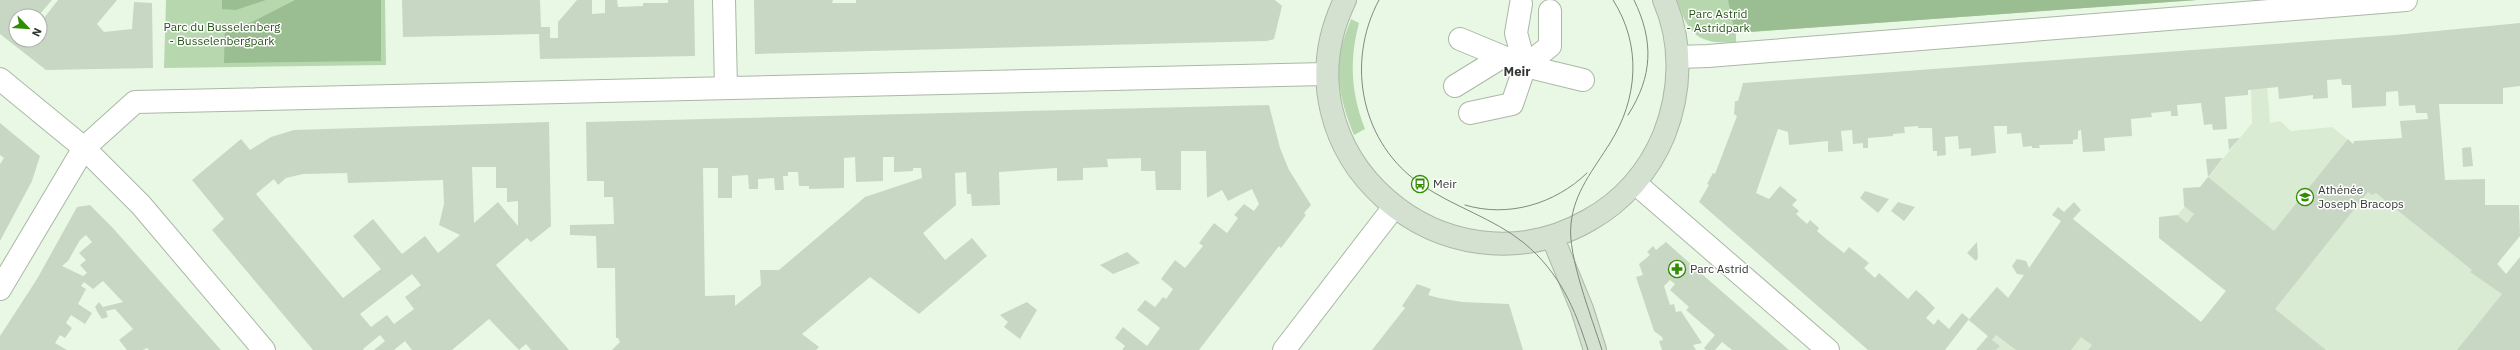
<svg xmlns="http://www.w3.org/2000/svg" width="2520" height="350" viewBox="0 0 2520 350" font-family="'IBM Plex Sans',sans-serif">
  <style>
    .built { fill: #d9ecd3 }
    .green { fill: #b7d8ae }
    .forest { fill: #9abd91 }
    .building { fill: #c8d7c4; fill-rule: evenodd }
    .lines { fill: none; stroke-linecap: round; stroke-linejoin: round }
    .street-casing { stroke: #aab8a6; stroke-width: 24 }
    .secondary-casing { stroke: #aab8a6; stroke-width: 24 }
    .street { stroke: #fff; stroke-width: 22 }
    .secondary { stroke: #d4e0d0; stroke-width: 22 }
    .tram { stroke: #808a7e; stroke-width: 1 }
    .labels { text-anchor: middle; stroke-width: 3; stroke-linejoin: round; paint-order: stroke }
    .park-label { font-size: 12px; fill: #265418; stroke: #fff }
    .poi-label { font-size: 12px; fill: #323831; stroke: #fff; text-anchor: start }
    .neighbourhood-label { font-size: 13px; font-weight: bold; fill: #323831; stroke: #fff }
  </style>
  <rect width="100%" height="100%" fill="#e9f8e5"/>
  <path class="built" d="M2264,45l6,78 10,-2 11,10 41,-4 168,134 -2,3 8,10 14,76h-544l12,-14 -20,-16 29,-33 12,11 57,-84 135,108 25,-31 -67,-53 93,-115 -1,-33h-3z"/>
  <path class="green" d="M166,0h219l1,65 -222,3z
    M1677,0h520l-461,33v9c-38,3 -48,-8 -59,-42z
    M1351,19l8,4c-10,37 -8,70 6,106l-11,6c-10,-24 -19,-54 -14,-81 2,-12 7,-24 11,-35z"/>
  <path class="forest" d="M222,0h44l-30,10 -14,-1z
    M295,0h86v61l-157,2 1,-38 23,-1z
    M1728,0h469l-462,33z"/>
  <path class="building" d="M0,0h52l-12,14 4,4 14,-18h59l-20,24 7,8 28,-3 2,-27 18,1 1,65 -107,2 -46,-36zM16,16h24v24h-24z
    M402,0h138l1,27h9v11h8v-16l19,-22h15v14l13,-1v-13h12l1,7 25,-1v-3h25v-3h26l1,56 -155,3 -1,-25 -136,3z
    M754,0h79l-1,3h24v-3h419l7,6 -8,33 -7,2 -512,13z
    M2520,23v63l-17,2v16h-64l6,76 40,-1v26h34l1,31 -23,28 9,10 14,-17v93h-63l45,-56 -32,-22 2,-2 -96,-77 -4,2 -4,-3 -93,117 51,41h-238l4,-5 -11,-8 -10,13h-55l-20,-15 -4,5 8,6 -4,4h-20l12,-14 -19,-16 28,-33 11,11 16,-23 -7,-1 -5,-8 5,-7 9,2 3,7 32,-47 -9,-6 6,-8 6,5 10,-10 7,8 -8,9 128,103 25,-31 -67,-53v-21l18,-2 10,8 7,-9 -10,-8 -1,-18 17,-1 8,-10 -2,-18 17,-1 -15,19 66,54 74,-92 5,5 1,-3 48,-3 -2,-17 28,-2 -1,-6h-11l-1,-8 -16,1 -1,-15 -12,1v14l-34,2 -1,-23h-9l-1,-6 -14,1 1,18 -15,1v-4l-34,4 -1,-12 -30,3v5l-23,2 2,32 -14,1 -1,-6 -8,1 -3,-22 -24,2 1,11h-7v-5l-20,2 1,4 -21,2 1,17 -28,2 1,13 -22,1 -2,-22 -3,1v8l-5,1v4l-34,1 1,3h-8v-2l-9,1 -2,-14 -14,1v-8h-13l2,27 -25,3v-8l-12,1 -1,-13 -13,1 1,18 -9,1v-5h-4l-1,-23h-14v-2l-14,1 1,6 -12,1v2l-25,2v10h-5v-5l-10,1 -1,-14 -11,1 2,20 -15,1v-11l-39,4 -1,-13 -10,-3 -22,64 13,6 11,-13 17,14 -5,5 7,6 -3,3 11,10 3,-4 9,8 -2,3 8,7 19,15 5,-6 20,16 -5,5 11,10 4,-5 29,26 8,-9 9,8 10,10 -9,10 8,7 4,-6 11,10 13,-16 7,6 -24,31h-77l-169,-148 10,-17 -2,-1 6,-11 2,1 22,-58 -3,-2 1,-13h3l5,-18 652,-48z
    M1269,105l11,43 9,22 22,35 -7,8 2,2 -25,33 -2,-2 -80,104h-77l3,-4 -10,-8 8,-11 24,19 13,-18 -23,-18 8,-10 10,7 8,-10 3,2 7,-10 -12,-10 14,-19 10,8 18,-22 -4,-3 15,-20 13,10 11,-15 -4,-3 10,-11 10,7 5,-7 -7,-15 -24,12 -6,-11 -15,8 -1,-47h-25v39h-25l-1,-19h-14v-13l-34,1 1,8 -25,1v12l-26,1v-13l-58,4 1,33 -28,1 -1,-12h-4l-1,-22 -11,1 1,32 -33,28 22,27 27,-22 15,18 -68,58 -49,-37 -68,57 17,13 -3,3h-204l8,-8 -2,-4h-2l-1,-70h-18l-1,-32 -26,-1v-10l44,-1 -1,-27h-9v-16h-17l-1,-59zM855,157l1,25 27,-1v-24h11v15l19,-1v-3h8l1,10 -57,19 -86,73h-19l1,15 -26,21v-11l-30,1 -2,-128h15v30h14v-22l16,-1 1,14h9v-10l16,-1 1,12h9l-1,-14h5v-4h10l1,14h10v3l35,-1v-30z
    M549,122l2,104 -20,16 -4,-4 -31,27 73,85h-38l-5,-6 -7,6 -30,-31 -37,31h-40l-7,-9 -11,9h-20l11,-9 -5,-6 -17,14 1,1h-51l-101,-120 12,-11 -32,-39 49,-41 9,11 21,-13 23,-7zM472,167h24v21h11v14l11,-1v25l-20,-24 -24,21zM347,173l1,10 95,-3 1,24 -5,21 21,10 -22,18 -13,-17 -23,18 -29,-35 -20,17 28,33 -38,29 -87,-104 18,-15 4,6 8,-7 17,-4zM412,274l9,11 -16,12 9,12 -20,15 -7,-9 -16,12 -11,-13z
    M0,123l40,33 -8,25 -32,60v-77l4,-6 -4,-3z
    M2240,138l-11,12 -1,-11z
    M2471,147l2,19 -10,1 -1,-19z
    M1865,191l24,8 -11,14 -18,-15z
    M1898,202l17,5 -11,14 -13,-10z
    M90,205l22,22 109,123h-72l-2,-2 -4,2h-16l-8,-10 14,-11 -18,-20 -9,2 2,6 -6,2 -4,-6 -3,-6 4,-5 4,5 20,-5 -20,-21 -10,8 -9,-7 -3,4 5,3 -8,15 14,9 -7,11 -14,-9 -5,8 6,5 -7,10 -5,-3 -5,8 12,7h-67v-14l37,-57 40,-72zM86,235l6,7 -13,11 7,7 -6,5 7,8 -4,3 -21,-10 6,-5 12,-21z
    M1666,242l45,40 78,68h-57l-10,-8 -7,8h-9l-2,-2 11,-13 -29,-25 3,-3 -19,-17 5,-6 -5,-4 -6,6 6,19 4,-1 2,8 5,-1 21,32 -9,2 3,5h-34l-3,-9 4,-1 -1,-3 -8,-6 -18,-54 7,-2 -4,-11 11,-9 -3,-3 6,-6 3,4z
    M1977,242l1,16 -2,3 -9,-8z
    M1127,252l13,11 -27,11 -13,-9z
    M1417,284l14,5 -3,6 11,3 23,4 47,2 14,46h-151l33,-42 -3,-2z
    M1027,302l10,8 -17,29 -16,-12 4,-5 -8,-7z"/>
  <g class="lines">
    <g class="street-casing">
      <path id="street" d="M724,0l2,88
        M1460,39l65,27 25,-20v-35
        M1678,57l30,-1 698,-56
        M1525,66l58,14
        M0,79l84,69 57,57 123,145
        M1455,86l47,-29
        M1470,113l42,-9 13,-38 -9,-33 5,-29
        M1635,183l193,167
        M0,289l84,-141 51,-46 1191,-28
        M1284,350l110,-143"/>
    </g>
    <g class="secondary-casing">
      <path id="secondary" d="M1345,0c-74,153 100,303 244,220 34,-19 60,-49 75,-85 17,-43 19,-92 0,-135
        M1552,236l30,73 13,41"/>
    </g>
    <use href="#street" class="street"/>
    <use href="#secondary" class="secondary"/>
    <path class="tram" d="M1379,0c-34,63 -18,144 43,185 32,22 71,33 102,58 35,29 51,65 64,107
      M1628,115c25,-39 26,-74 6,-115
      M1465,205c43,13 90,-1 122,-32
      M1602,350c-10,-32 -35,-95 -31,-126 3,-32 23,-55 39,-81 28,-44 32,-98 3,-143"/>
  </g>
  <defs>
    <g id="bus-ring" transform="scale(0.9)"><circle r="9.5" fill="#fff" stroke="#2f8d00" stroke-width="1.5"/><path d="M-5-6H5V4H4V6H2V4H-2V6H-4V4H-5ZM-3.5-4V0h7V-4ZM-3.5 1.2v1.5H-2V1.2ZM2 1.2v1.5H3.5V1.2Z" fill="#2f8d00"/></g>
    <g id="school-ring" transform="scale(0.9)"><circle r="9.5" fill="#fff" stroke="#2f8d00" stroke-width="1.5"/><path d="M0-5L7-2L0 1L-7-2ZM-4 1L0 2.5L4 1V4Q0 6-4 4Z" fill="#2f8d00"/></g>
    <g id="pharmacy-ring" transform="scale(0.9)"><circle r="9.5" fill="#fff" stroke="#2f8d00" stroke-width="1.5"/><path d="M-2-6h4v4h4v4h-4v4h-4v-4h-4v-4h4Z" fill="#2f8d00"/></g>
  </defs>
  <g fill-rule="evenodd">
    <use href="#bus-ring" x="1420" y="184"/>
    <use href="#school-ring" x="2305" y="197"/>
    <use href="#pharmacy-ring" x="1677" y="269"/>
  </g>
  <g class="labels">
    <g class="park-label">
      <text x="1718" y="18">Parc Astrid<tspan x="1718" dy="14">- Astridpark</tspan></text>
      <text x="222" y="31">Parc du Busselenberg<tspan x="222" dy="14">- Busselenbergpark</tspan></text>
    </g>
    <g class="poi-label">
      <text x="1433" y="188">Meir</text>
      <text x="2318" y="194">Athénée<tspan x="2318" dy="14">Joseph Bracops</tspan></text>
      <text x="1690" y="273">Parc Astrid</text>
    </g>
    <g class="neighbourhood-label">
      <text x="1517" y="76">Meir</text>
    </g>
  </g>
  <g transform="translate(28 28) rotate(115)"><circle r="19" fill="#ffffff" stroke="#adafad"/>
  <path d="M0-3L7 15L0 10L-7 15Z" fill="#2f8d00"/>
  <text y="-6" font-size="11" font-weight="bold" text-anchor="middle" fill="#323831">N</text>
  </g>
</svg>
